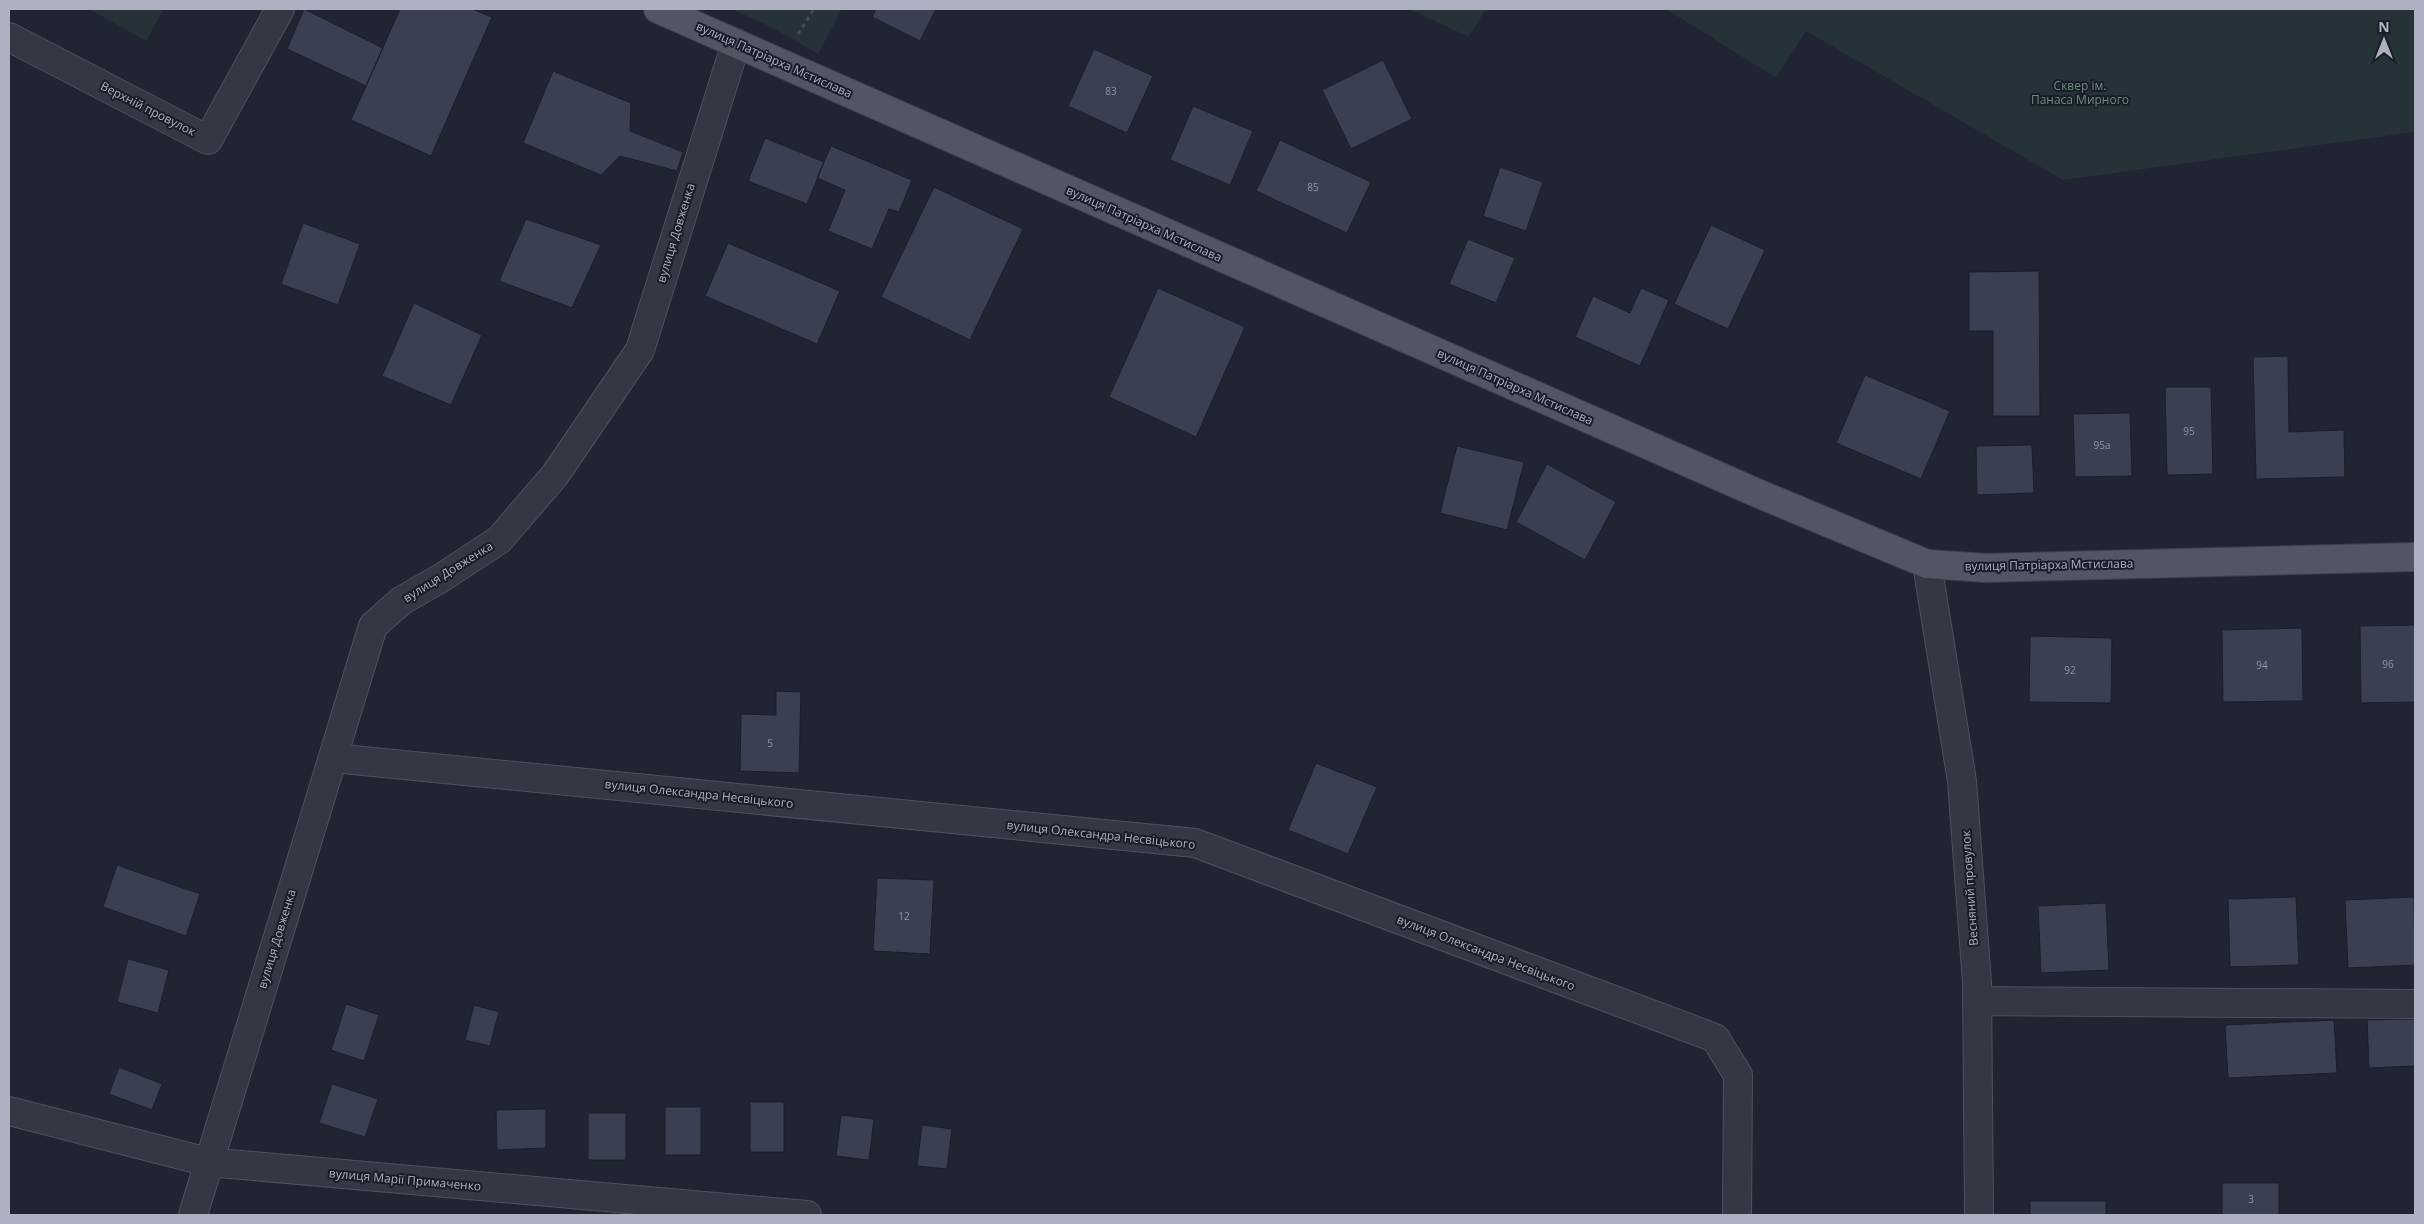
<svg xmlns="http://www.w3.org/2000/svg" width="2424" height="1224" viewBox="0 0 2424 1224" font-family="'Open Sans',sans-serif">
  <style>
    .green { fill: #253237 }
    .building { fill: #3a3f51; stroke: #1b1e2b }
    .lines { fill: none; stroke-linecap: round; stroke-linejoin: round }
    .minor-casing { stroke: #4e515f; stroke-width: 30 }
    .major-casing { stroke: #3d404e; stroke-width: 30 }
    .path { stroke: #424d54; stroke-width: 3; stroke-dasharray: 4 4; stroke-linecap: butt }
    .minor { stroke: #343744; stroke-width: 28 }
    .major { stroke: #525564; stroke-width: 28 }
    .labels { text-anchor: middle; stroke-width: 4; stroke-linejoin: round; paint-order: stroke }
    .number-label { font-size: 10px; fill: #9194a5 }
    .street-label { font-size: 12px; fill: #aeb1c1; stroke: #191c29 }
    .park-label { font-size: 12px; fill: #688f7a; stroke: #191c29 }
  </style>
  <rect width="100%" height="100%" fill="#212433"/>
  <path class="green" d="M89,9h75l-18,32z
    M732,9h110l-24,45 -43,-25z
    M1409,9h77l-17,28z
    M1666,9h749v123l-352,48 -257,-149 -30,47z"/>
  <path class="building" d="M304,9l79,39 -17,38 -79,-37z
    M400,9h72l20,8 -61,139 -80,-36z
    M876,9h60l-16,32 -48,-24z
    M1094,49l59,27 -26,57 -59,-27z
    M1383,60l29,59 -61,30 -29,-59z
    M553,71l78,32 -1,28 53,21 -6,19 -57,-15 -19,19 -78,-32z
    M1193,106l60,25 -23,54 -60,-25z
    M765,138l59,24 -17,42 -59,-23z
    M1280,140l91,42 -24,51 -91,-42z
    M831,146l81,34 -13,32 -10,-3 -17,40 -44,-18 17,-41 -28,-12z
    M1500,167l43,15 -17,49 -43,-15z
    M934,187l89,42 -53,111 -89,-43z
    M526,219l75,26 -29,63 -73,-27z
    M303,223l57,21 -22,61 -57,-21z
    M1711,225l54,25 -37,79 -54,-25z
    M1468,239l47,19 -19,45 -47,-19z
    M728,243l112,48 -23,53 -112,-48z
    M2039,271l1,145h-47v-85h-24v-59z
    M1158,288l87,39 -49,110 -87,-40z
    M1641,288l28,12 -29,66 -65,-29 18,-41 37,17z
    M414,303l68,32 -31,70 -69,-29z
    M2288,356l1,76 55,-2 1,47 -89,2 -3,-122z
    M1865,375l85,36 -29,68 -85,-36z
    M2165,387h46l2,87 -46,1z
    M2130,413l2,63 -57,1 -2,-63z
    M2032,445l2,48 -57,2 -1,-49z
    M1457,446l67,16 -17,68 -67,-17z
    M1547,464l69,38 -31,58 -69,-38z
    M2415,625v77l-54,1 -1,-77z
    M2302,628l1,73 -80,1 -1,-72z
    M2030,636l82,2 -1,65 -82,-1z
    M776,691l25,1 -2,81 -59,-2 1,-57 35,1z
    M1316,763l61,24 -29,67 -60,-24z
    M117,865l83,29 -14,42 -83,-29z
    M877,878l57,2 -4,74 -57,-3z
    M2296,897l3,68 -69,2 -2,-68z
    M2414,897l1,68 -67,3 -3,-68z
    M2106,903l3,67 -68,3 -3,-67z
    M128,959l41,11 -11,43 -41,-11z
    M346,1004l33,11 -15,46 -33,-11z
    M474,1005l25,7 -9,34 -25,-6z
    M2415,1019v47l-46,2 -2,-48z
    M2334,1020l3,53 -109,5 -3,-53z
    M119,1067l43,17 -10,26 -43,-16z
    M332,1084l46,15 -13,38 -46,-14z
    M750,1102h34v50h-34z
    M665,1107h36v48h-36z
    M546,1109v39l-49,2 -1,-40z
    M588,1113h38v47h-38z
    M841,1115l33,4 -5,41 -33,-4z
    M922,1125l30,4 -5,40 -30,-3z
    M2222,1183h57v32h-57z
    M2030,1201h76v14h-76z"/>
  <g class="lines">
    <g class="minor-casing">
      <path id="minor" d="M9,37l199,103 72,-131
        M1927,564l35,217 15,202 2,232
        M333,758l862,85 520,195 23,37 -1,140
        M1977,1001l438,3
        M9,1111l199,51 599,53
        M193,1215l180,-589 28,-25 40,-23 58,-38 56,-65 85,-125 96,-307"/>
    </g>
    <g class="major-casing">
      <path id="major" d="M658,9l1099,484 170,71 60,4 428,-11"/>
    </g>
    <path class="path" d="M798,34l16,-25"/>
    <use href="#minor" class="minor"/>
    <use href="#major" class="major"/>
  </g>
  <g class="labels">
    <g class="number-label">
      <text x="1111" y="95">83</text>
      <text x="1313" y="191">85</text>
      <text x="2189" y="435">95</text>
      <text x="2102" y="449">95а</text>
      <text x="2388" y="668">96</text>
      <text x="2262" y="669">94</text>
      <text x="2070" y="674">92</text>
      <text x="770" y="747">5</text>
      <text x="904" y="920">12</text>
      <text x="2251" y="1203">3</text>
    </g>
    <g class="street-label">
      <text transform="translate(774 60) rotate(24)" y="4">вулиця Патріарха Мстислава</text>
      <text transform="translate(148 109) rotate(27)" y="4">Верхній провулок</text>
      <text transform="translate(1144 224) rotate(24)" y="4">вулиця Патріарха Мстислава</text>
      <text transform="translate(676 233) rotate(-73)" y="4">вулиця Довженка</text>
      <text transform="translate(1515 387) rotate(24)" y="4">вулиця Патріарха Мстислава</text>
      <text transform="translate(2049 565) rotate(-1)" y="4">вулиця Патріарха Мстислава</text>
      <text transform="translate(448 572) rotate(-32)" y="4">вулиця Довженка</text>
      <text transform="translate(699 794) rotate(6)" y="4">вулиця Олександра Несвіцького</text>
      <text transform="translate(1101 835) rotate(6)" y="4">вулиця Олександра Несвіцького</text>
      <text transform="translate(1970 888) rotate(-94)" y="4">Весняний провулок</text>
      <text transform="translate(277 939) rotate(-73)" y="4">вулиця Довженка</text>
      <text transform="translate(1486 953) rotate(21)" y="4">вулиця Олександра Несвіцького</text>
      <text transform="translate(405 1180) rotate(5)" y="4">вулиця Марії Примаченко</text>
    </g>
    <g class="park-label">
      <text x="2080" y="90">Сквер ім.<tspan x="2080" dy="14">Панаса Мирного</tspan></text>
    </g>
  </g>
  <rect width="2424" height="1224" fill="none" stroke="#aeb1c1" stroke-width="20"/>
  <g transform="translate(2384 40)" stroke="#191c29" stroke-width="4" paint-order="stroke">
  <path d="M0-4L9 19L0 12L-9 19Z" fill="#aeb1c1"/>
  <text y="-8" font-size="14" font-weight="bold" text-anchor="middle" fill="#aeb1c1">N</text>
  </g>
</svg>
